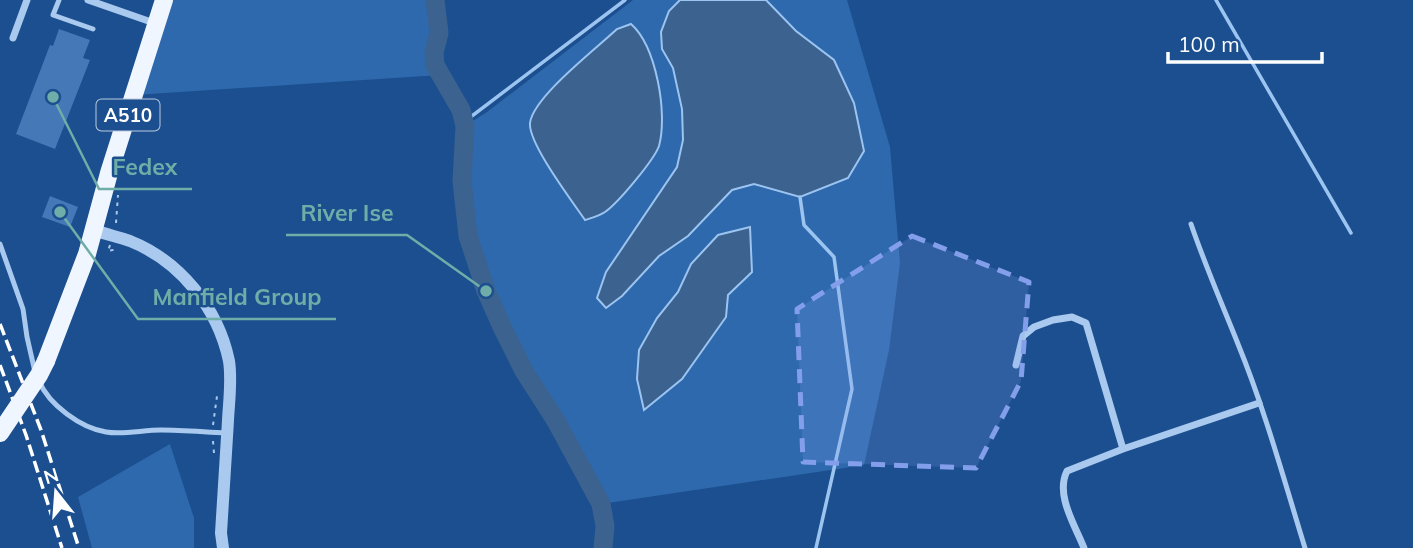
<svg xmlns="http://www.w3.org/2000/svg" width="1413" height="548" viewBox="0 0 1413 548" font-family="Mulish,sans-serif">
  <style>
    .green { fill: #2e69ad }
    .water { fill: #3c6290; stroke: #9cc4f0; stroke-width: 2 }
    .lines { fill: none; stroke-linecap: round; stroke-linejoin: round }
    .stream { stroke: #9cc4f0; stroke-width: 3.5 }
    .river { stroke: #3c6290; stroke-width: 19 }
    .building { fill: #4478b7 }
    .path { stroke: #a9c9ee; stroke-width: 2; stroke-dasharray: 3.5 5; stroke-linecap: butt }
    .service { stroke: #a9c9ee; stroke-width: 5 }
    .minor { stroke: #a9c9ee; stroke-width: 7 }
    .tertiary { stroke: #a9c9ee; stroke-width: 12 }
    .primary { stroke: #f0f6ff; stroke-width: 18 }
    .rail { stroke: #fff; stroke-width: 3.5; stroke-dasharray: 12 5; stroke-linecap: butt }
    .primary-bridge { stroke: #f0f6ff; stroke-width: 18 }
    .marked { fill: #839eea; fill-opacity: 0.2; stroke: #839eea; stroke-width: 5; stroke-dasharray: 14 9; stroke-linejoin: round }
    .labels { text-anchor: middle; stroke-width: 5; stroke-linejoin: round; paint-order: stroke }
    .shield { fill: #1b4f8f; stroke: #bbcadd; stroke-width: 2 }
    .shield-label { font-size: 19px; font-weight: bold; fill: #fff }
    .leader { fill: none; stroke: #6fada8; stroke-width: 2.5 }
    .callout-dot { fill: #6fada8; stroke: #1b4f8f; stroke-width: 2.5 }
    .callout-label { font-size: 23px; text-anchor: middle; font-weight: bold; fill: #6fada8; stroke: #1b4f8f; stroke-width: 5; stroke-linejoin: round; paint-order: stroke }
  </style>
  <rect width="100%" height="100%" fill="#1b4f8f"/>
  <path class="green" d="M164,0h271c2,10 4,19 4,29 0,17 -9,30 1,46l-306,20z
    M633,0h214l43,147 10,116 -11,87 -25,115 -263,39c-47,-97 -126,-187 -138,-298 -3,-27 3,-53 2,-80l22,-14z
    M170,444l24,74v30h-102l-14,-51z"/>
  <path class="water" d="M680,0h86l30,31 38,29 20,43 10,48 -16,27 -48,19 -46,-13 -22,6 -44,46 -29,20 -37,40 -16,12 -9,-10 9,-26 71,-105 6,-27 -1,-31 -9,-41 -11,-19 -1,-17 8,-21z
    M631,24c25,22 37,89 28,122 -5,14 -41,57 -54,66 -6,4 -14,6 -20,8 -13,-19 -57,-77 -55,-97 3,-26 67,-75 87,-94z
    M750,227l2,45 -24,23 -2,22 -44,62 -38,31 -7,-31 2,-29 18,-32 21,-26 13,-28 27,-29z"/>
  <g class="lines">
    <path class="stream" d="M1216,0l135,233
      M464,122l161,-122
      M800,197l4,28 30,32 18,132 -36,159"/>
    <path class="river" d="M435,0l4,33 -5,20 1,12 26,45 4,16 -3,55 6,55 18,55 16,36 22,44 32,50 45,83 4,22 -2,22"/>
  </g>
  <path class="building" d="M59,29l31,11 -7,18 7,2 -35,89 -39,-15 34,-89 3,1z
    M50,196l28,11 -8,20 -28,-10z"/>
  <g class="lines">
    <path class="path" d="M116,223l2,-28
      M110,245l-2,6 10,-2
      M213,425l4,-29
      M213,441l1,12"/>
    <path class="service" d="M59,0l-6,15 40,14
      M1191,224c14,41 31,80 47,120 27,66 46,136 67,204
      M0,244l23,65 4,28 8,35
      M39,381c10,24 42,47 67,51 17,3 37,-2 55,-2 21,0 43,2 65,3"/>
    <path class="minor" d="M88,0l69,24
      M13,38l14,-38
      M1016,365l7,-29 11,-9 19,-7 19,-3 14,6 37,126
      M1084,548c-9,-23 -29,-53 -17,-77l56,-22 136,-46"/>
    <path class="tertiary" d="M94,230c11,4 24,7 36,11 50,20 88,67 99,120 3,19 0,40 -1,59 -2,38 -5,76 -7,113l2,15"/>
    <path class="primary" d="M46,361l41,-107 22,-81 55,-173"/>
    <path class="rail" d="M0,324l41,106 38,118
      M0,365l26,70 36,113"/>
    <path class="primary-bridge" d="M0,433l39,-58 7,-14"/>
  </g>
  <path class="marked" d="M912,236l117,46 -8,99 -45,87 -173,-6 -6,-153z"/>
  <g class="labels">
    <rect class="shield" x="96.5" y="99.5" width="63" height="31" rx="5"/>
    <g class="shield-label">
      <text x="128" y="122">A510</text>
    </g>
  </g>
  <path class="leader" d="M53 97L99 189H192M486 291L407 235H286M60 212L138 319H336"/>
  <g class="callout-dot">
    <circle cx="53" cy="97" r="7"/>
    <circle cx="486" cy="291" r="7"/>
    <circle cx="60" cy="212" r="7"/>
  </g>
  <g class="callout-label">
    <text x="145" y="175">Fedex</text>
    <text x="347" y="221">River Ise</text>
    <text x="237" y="305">Manfield Group</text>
  </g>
  <g transform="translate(56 492) rotate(343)" stroke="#1b4f8f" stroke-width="5" paint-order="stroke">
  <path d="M0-5L12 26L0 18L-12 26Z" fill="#ffffff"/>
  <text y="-10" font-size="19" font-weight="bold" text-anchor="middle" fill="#ffffff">N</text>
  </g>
  <path d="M1168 52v10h154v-10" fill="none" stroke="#ffffff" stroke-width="3.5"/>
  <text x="1178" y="52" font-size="21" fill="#ffffff" stroke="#1b4f8f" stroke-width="5" paint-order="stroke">100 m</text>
</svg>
